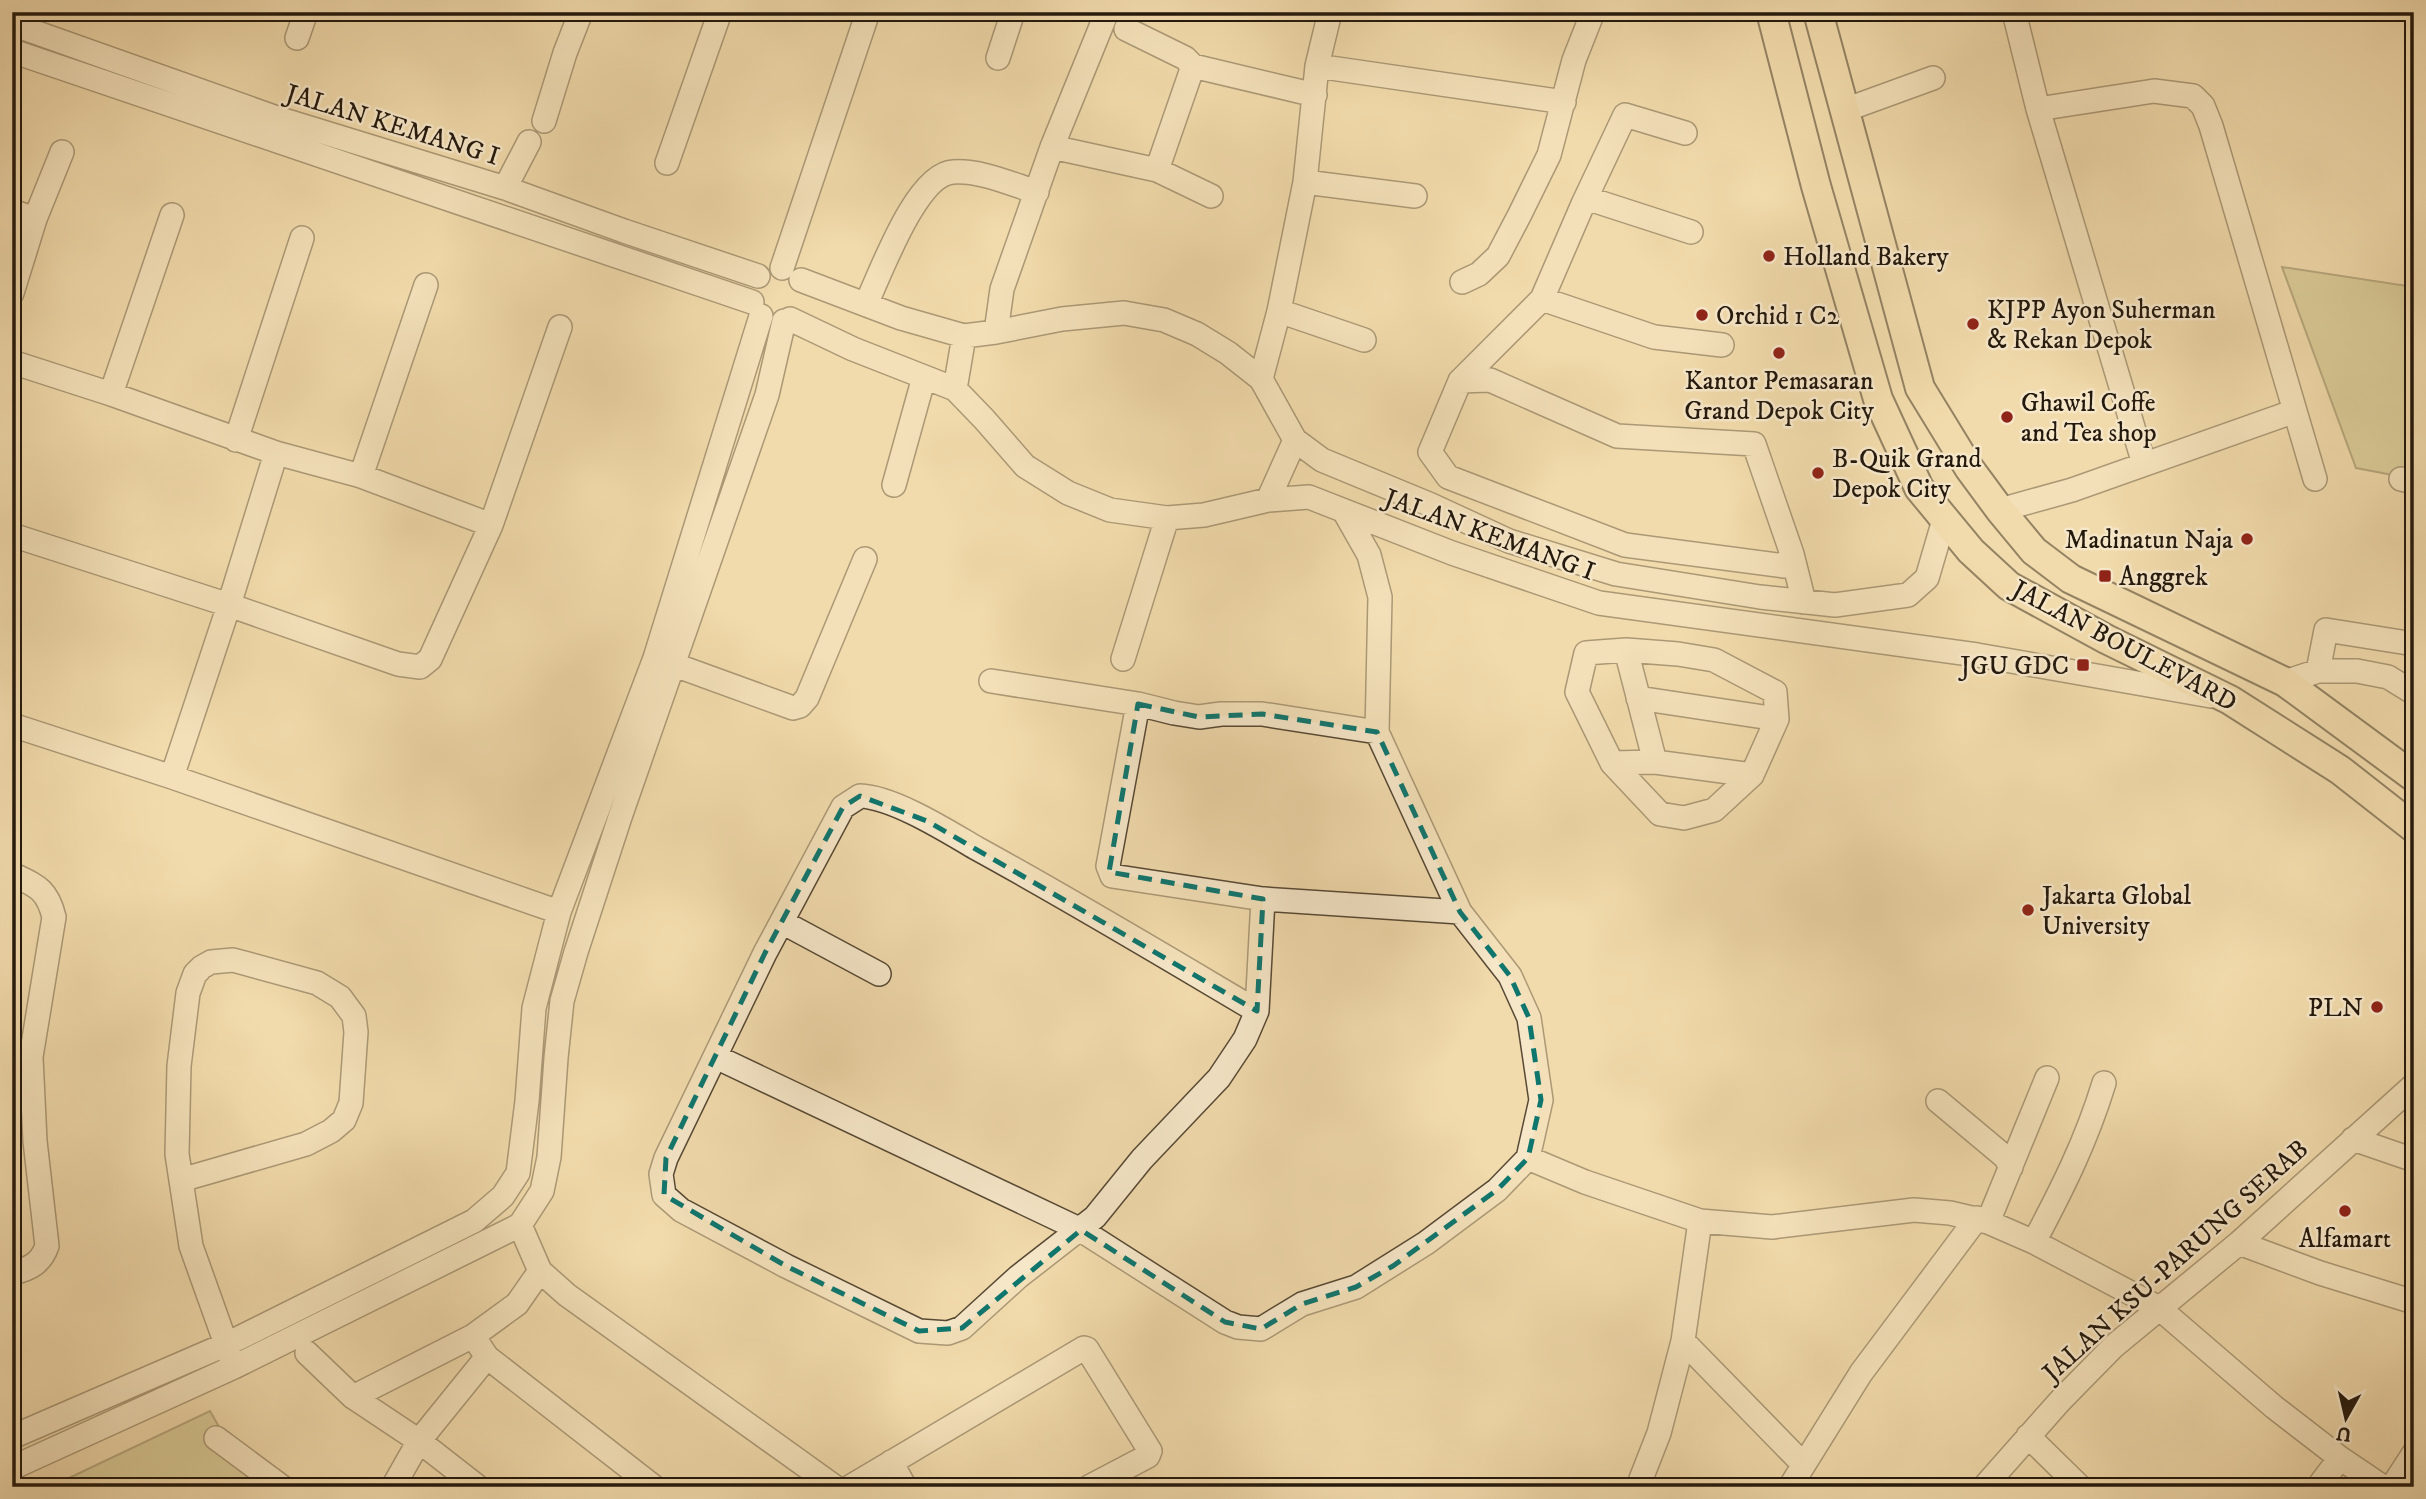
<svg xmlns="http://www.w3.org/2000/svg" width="2426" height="1499" viewBox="0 0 2426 1499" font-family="'IM FELL DW Pica',serif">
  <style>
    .green { fill: #c2bd84; stroke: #736b48; stroke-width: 2 }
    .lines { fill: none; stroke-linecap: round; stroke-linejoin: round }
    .minor-casing { stroke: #574935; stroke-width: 26 }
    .major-casing { stroke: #24190d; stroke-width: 32 }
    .minor { stroke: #f6e7c9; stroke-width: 23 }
    .major { stroke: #f1daac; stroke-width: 28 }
    .marked { fill: none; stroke: #0f766e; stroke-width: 5; stroke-dasharray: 14 9; stroke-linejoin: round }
    .poi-dot { fill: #8f2418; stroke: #f6e7c9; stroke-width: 2.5 }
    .labels { text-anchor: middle; stroke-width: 5; stroke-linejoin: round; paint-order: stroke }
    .street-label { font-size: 26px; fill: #24190d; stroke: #f6e7c9 }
    .poi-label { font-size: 26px; fill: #24190d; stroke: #f6e7c9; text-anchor: start }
  </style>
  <rect width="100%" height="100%" fill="#f1daac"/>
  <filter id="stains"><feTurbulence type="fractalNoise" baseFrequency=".00286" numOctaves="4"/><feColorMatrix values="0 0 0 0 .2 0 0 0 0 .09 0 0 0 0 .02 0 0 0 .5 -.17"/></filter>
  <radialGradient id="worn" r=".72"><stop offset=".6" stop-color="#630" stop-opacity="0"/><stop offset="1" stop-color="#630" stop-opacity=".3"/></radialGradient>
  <path class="green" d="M2282,267l132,20v192l-58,-11z
    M210,1411l42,74 -2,2h-200z"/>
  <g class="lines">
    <g class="minor-casing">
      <path id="minor" d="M2014,12l24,97 106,355
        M12,24l265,94 228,70 119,43 134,45
        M1126,29l59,29 8,8 -36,104
        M297,38l9,-26
        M12,51l740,251
        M998,58l15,-46
        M1193,66l122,29
        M1317,66l247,36
        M2038,109l116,-18 39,5 10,10 8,20 104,353
        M1845,110l88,-32
        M544,121l21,-68 16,-41
        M1052,147l105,23 54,26
        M667,163l53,-151
        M1305,182l110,14
        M505,188l24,-46
        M1586,198l105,34
        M12,211l23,8
        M782,268l86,-256
        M801,280l100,38 63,18 32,-4 66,-13 62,-6 40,7 33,14 31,19 33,26 34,61 27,20 109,45 78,36 107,33 144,23 75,8 73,-10 19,-17 17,-58
        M1462,282l17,-8 19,-18 22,-42 29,-59 25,-95 19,-48
        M12,293l23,-74 27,-67
        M1542,299l112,38 68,8
        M866,304c15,-31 50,-130 87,-132 27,-2 58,12 84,20
        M1279,311l85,29
        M790,319l63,30 102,40 29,30 41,47 43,27 42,17 57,8 37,-3 64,-15 41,-3 143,56 147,50 378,52 234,41
        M996,332l6,-43 50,-142 55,-135
        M12,362l99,32 165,59
        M1261,379l18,-68 26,-129 12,-116 13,-54
        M1490,380l127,56 137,8 38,110 -8,12 -159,-21 -177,-68 -18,-25 30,-71z
        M1460,381l82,-82 41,-95 42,-89 60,18
        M955,389l9,-53
        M111,394l61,-179
        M236,440l66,-202
        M361,476l65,-191
        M2401,479l13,3
        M894,485l30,-108
        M1268,500l27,-60
        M2000,510l72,-20 223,-79
        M12,535l217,70 169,59 22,3 10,-8 61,-134
        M1792,554l12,48
        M1626,650l52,4 36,6 61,32 2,27 -25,56 -38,35 -30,8 -24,-4 -48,-51 -35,-71 9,-39z
        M1626,650l29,112
        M1123,659l44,-141
        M661,660l132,48 7,-2 7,-8 58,-139
        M2318,671l8,-41 88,14
        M991,681l147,23 36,9 25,4 22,-3h41l115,18
        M2285,682l33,-11h39l31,6 26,16
        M1638,698l139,21
        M1138,704l-30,162 4,10 151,23 197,13
        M12,725l160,52 387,135
        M1612,763l43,-1 97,13
        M172,777l57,-172 47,-152 85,23 130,49 69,-198
        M12,874c25,12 35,15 42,43l-23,140 4,84 12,105c-6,17 -17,23 -35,27
        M782,922l97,52
        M1257,1011c-93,-55 -186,-111 -281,-163 -29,-17 -83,-51 -116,-52l-17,11 -78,146 -99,205 -5,16 3,21 17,15 105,56 133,65 29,2 14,-5 56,-51 77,-60 47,-58 77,-81 26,-39 12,-28 6,-112
        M716,1057l365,173 144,92 13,5 23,2 41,-25 54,-17 70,-44 71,-53 31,-32 13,-58 -12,-82 -19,-42 -50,-64 -83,-180 3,-135 -11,-42 -25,-44
        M1938,1101l67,56 6,10
        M2353,1139l61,21
        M1528,1158l57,24 115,39 72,6 142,-17 36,3 38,9 46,20 125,66 115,99 66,51 43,29
        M181,1180l125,-36 25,-13 13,-11 7,-17 5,-71 -2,-16 -14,-19 -23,-14 -84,-23 -22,2 -9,5 -7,7 -7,19 -9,73 -2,88 14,92 40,112
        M1988,1222l59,-144
        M2034,1242c28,-53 52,-100 70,-159
        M2239,1243l81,30 94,29
        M540,1271l27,24 268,192
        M1683,1341l120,123
        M307,1353l46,44 66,44 59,46
        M487,1357l167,130
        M353,1397l120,-61
        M2028,1436l52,51
        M12,1437l215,-93 247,-123 29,-25 15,-23 9,-72 7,-93 25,-96 96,-254 106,-342
        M216,1438l66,49
        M891,1462l14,25
        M12,1468l222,-101 286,-142 22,-34 7,-34 7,-99 6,-57 14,-49 44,-135 147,-422 17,-74
        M1641,1479l18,-46 24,-92 17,-120
        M393,1487l26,-46 68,-84 -14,-21 44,-32 23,-33 -20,-46
        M850,1487l234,-139 3,1 63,102 -2,5 -59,31
        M1790,1487l71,-114 116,-155
        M1984,1487l76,-86 54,-55 125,-103 175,-158
        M2318,1487l22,-29
        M2392,1487l22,-34"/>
    </g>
    <g class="major-casing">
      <path id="major" d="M1771,12l45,174 62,213 41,89 52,63 38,35 97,53 124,61 110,70 74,58
        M1818,12l102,376 49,80 31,42 34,41 37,28 214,103 129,95"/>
    </g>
    <use href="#minor" class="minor"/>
    <use href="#major" class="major"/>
  </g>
  <path d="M0 0H2426V1499H0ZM1138,704l61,13 63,-3 115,18 83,180 50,64 19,42 12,82 -13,58 -31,32 -104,76 -37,21 -54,17 -41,25 -36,-7 -144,-92 -119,98 -43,3 -133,-65 -122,-71 2,-37 99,-205 78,-146 17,-11 67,25 330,190 6,-112 -154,-27z" fill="#f1daac" fill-opacity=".55" fill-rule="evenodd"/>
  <path class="marked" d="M1138,704l61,13 63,-3 115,18 83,180 50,64 19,42 12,82 -13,58 -31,32 -104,76 -37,21 -54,17 -41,25 -36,-7 -144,-92 -119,98 -43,3 -133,-65 -122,-71 2,-37 99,-205 78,-146 17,-11 67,25 330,190 6,-112 -154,-27z"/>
  <g class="poi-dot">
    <circle cx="1769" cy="256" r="7"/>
    <circle cx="1702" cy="315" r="7"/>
    <circle cx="1973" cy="324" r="7"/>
    <circle cx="1779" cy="353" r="7"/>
    <circle cx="2007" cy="417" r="7"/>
    <circle cx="1818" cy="473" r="7"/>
    <circle cx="2247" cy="539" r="7"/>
    <rect x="2098" y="569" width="14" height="14" rx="3.5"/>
    <rect x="2076" y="658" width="14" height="14" rx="3.5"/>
    <circle cx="2028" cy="910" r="7"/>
    <circle cx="2377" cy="1007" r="7"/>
    <circle cx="2345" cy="1211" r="7"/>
  </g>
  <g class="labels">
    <g class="street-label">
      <text transform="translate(393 124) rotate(17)" y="9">JALAN KEMANG I</text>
      <text transform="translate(1490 534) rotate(20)" y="9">JALAN KEMANG I</text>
      <text transform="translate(2125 645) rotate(28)" y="9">JALAN BOULEVARD</text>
      <text transform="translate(2175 1260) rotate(-42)" y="9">JALAN KSU-PARUNG SERAB</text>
    </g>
    <g class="poi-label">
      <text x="1783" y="265">Holland Bakery</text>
      <text x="1987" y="318">KJPP Ayon Suherman<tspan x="1987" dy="30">&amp; Rekan Depok</tspan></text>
      <text x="1716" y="324">Orchid 1 C2</text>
      <text x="1779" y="389" text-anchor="middle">Kantor Pemasaran<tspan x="1779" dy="30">Grand Depok City</tspan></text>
      <text x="2021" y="411">Ghawil Coffe<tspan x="2021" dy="30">and Tea shop</tspan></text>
      <text x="1832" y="467">B-Quik Grand<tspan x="1832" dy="30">Depok City</tspan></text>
      <text x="2233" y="548" text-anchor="end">Madinatun Naja</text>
      <text x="2119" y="585">Anggrek</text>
      <text x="2069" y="674" text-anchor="end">JGU GDC</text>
      <text x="2042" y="904">Jakarta Global<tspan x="2042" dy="30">University</tspan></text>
      <text x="2363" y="1016" text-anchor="end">PLN</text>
      <text x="2345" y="1247" text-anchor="middle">Alfamart</text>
    </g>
  </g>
  <rect width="2426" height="1499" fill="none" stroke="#f1daac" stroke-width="42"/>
  <rect x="14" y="14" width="2398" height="1471" fill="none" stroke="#24190d" stroke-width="3.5"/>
  <rect x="21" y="21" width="2384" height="1457" fill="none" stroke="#24190d" stroke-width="2"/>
  <g transform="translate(2346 1418) rotate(188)" stroke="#f6e7c9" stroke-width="5" paint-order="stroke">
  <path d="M0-5L12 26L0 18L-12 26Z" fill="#24190d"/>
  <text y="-10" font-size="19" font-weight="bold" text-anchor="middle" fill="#24190d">U</text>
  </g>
  <rect width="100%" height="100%" filter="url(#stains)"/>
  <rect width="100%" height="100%" fill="url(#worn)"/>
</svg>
